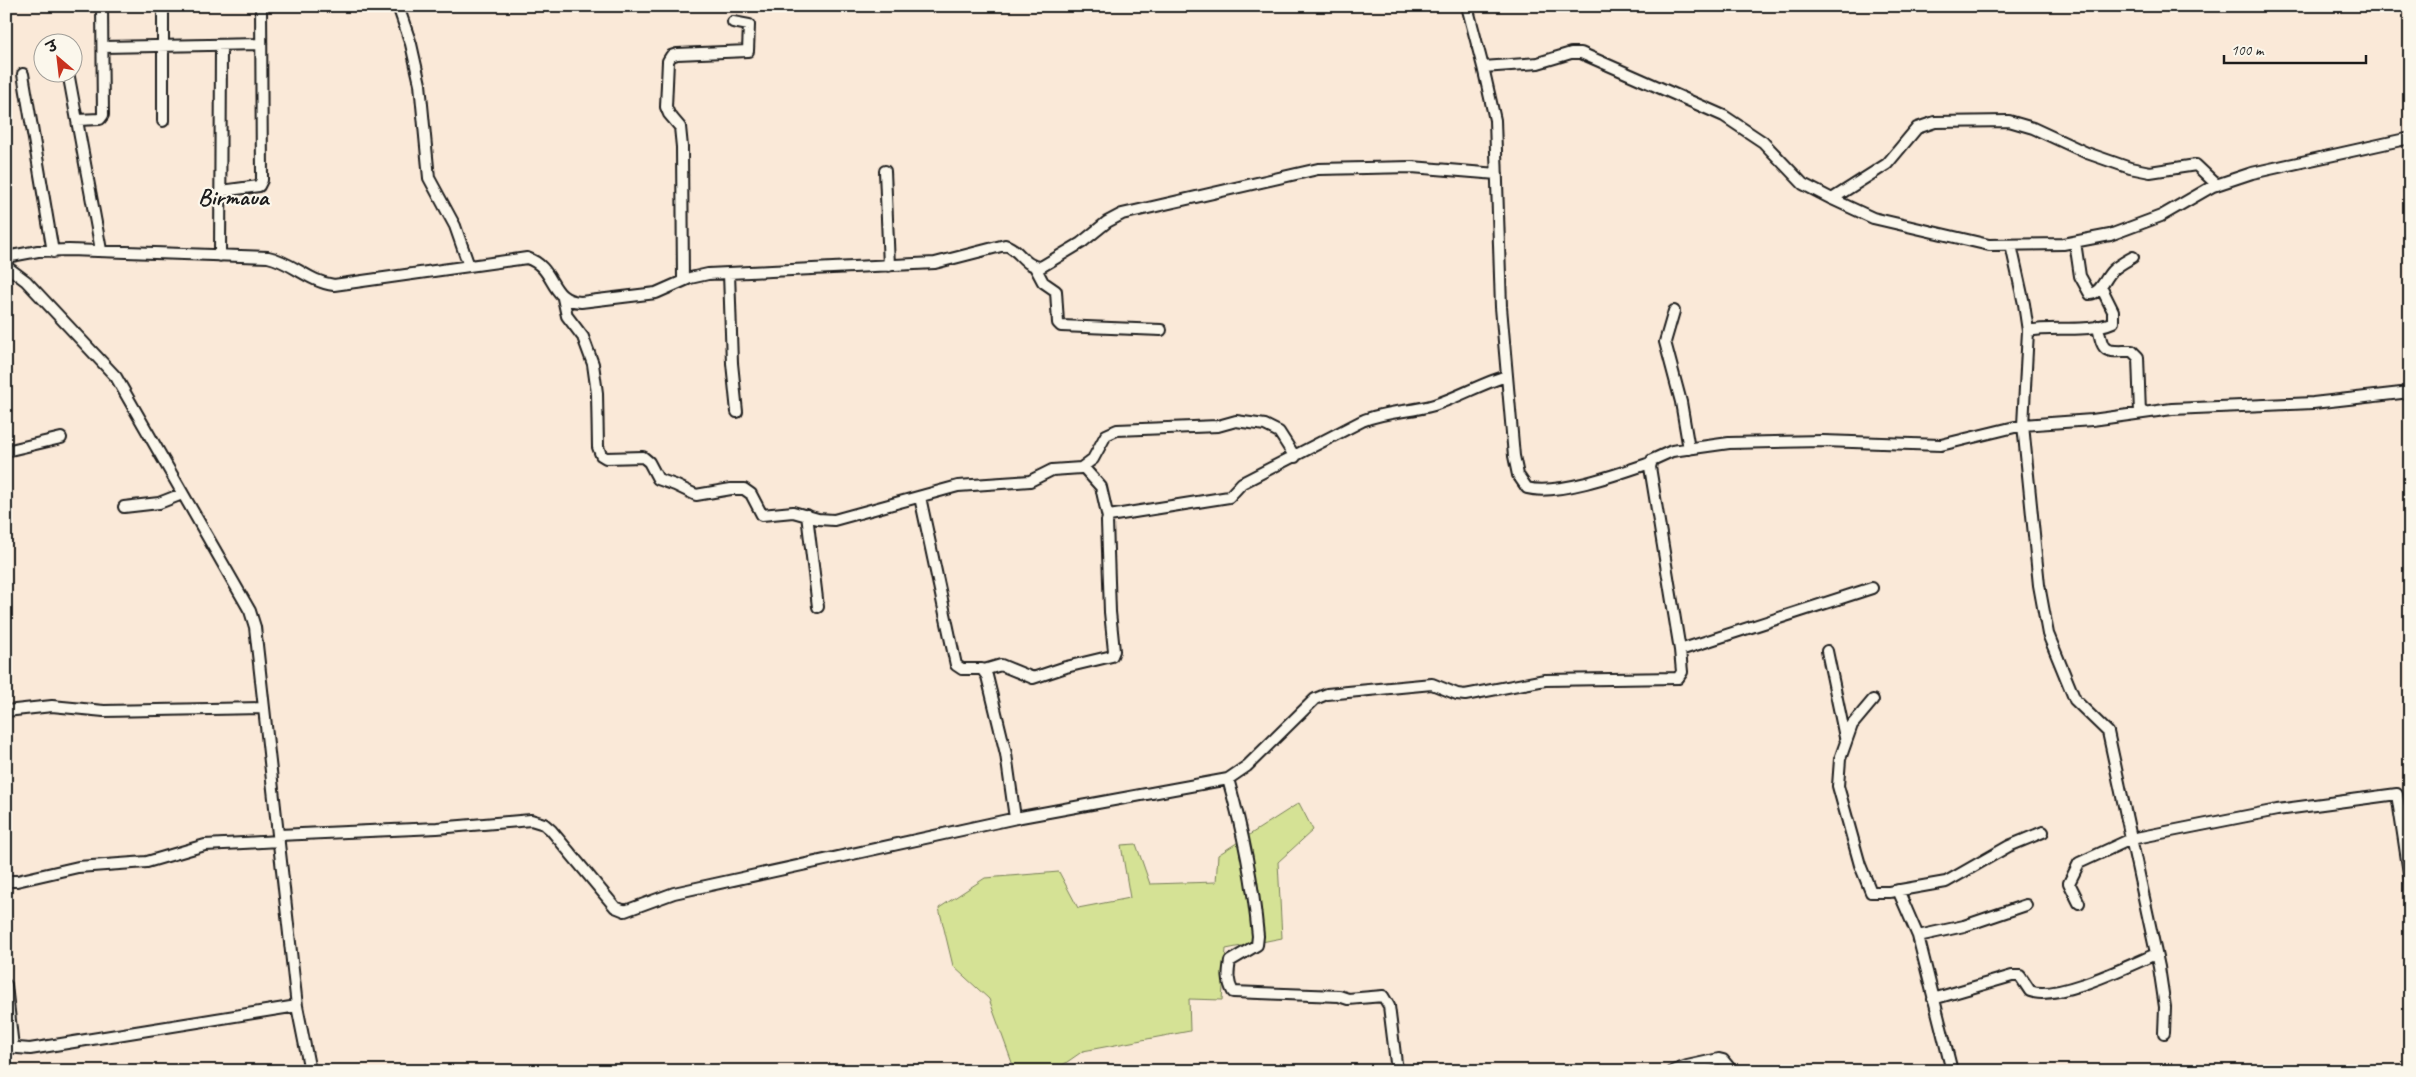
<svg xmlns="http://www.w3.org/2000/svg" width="2416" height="1077" viewBox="0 0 2416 1077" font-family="Caveat,'Playpen Sans Deva',sans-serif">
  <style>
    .green { fill: #d5e295; stroke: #787f58 }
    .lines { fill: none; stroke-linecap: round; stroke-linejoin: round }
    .minor-casing { stroke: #1c1c1c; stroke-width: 14 }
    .minor { stroke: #fbf7ec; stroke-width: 10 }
    .labels { text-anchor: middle; stroke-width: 4.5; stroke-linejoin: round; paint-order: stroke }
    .quarter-label { font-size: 24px; font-weight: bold; fill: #1c1c1c; stroke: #fbf7ec }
  </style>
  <rect width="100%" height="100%" fill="#fae9d8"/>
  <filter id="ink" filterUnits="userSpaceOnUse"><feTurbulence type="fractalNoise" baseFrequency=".02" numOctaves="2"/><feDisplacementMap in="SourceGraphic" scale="10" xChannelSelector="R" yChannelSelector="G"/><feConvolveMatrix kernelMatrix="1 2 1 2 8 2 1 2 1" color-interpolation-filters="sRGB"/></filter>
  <g filter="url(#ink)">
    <path class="green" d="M1299,803l14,27 -35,32 4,76 -56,11 -4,51 -33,-1 1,32 -107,20 -29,20h-39l-26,-72 -36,-33 -14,-58 46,-30 74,-6 19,36 52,-10 -9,-53 15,-1 14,40 66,-2 2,-27z"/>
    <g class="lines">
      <g class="minor-casing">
        <path id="minor" d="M398,6l13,38 9,40 9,94 26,48 14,40
          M1467,6l16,61 12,53 6,187 13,149 4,19 9,13c30,8 94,-15 123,-25
          M103,47l158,-3
          M1483,67l55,-4 33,-10h10l143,63 39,26 40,42 29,15 41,19 116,27 74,-1 47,-9 51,-19 52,-30 39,-13 158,-35
          M68,72l33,178
          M23,74l30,178
          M77,120l23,-1 3,-4 -1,-109
          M163,121v-115
          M885,171l4,95
          M221,191l38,-5 3,-6 -1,-174
          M1832,199l55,-35 30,-36 18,-6 74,-1 24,7 54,25 43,15 20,4 46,-7 21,20
          M2075,242l5,34 10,18c11,-1 15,-16 22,-23 6,-6 14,-10 21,-14
          M2011,245l13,59 4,27
          M220,256l1,-210
          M6,257l32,-6 31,-1 199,7c24,5 41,25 66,28l193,-27c30,10 21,43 54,44l75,-9 34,-15 18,-4 227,-11 70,-18c15,4 19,22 36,22l40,-24 26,-21 15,-8 196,-45 94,-2 85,7
          M6,266l20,15 90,96 134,234 5,16 9,81 33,298 13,65
          M1035,267l8,15 13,9 2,32 3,3 100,4
          M729,273l3,90 5,49
          M683,281l-1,-134 -2,-20 -11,-13 -3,-7 2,-46 3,-5 6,-2 71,-3 1,-26 -16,-3
          M2101,287l12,24v11c-27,12 -57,3 -85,9l-5,94 16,160 9,49 27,66 33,32 51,235 6,40 -1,26
          M563,298l4,18 16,21 10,27 4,29 1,54 3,8 5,3 37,-1 6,5 9,17 17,6 21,10 35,-6h13l7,5 11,21 31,-3 25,7 16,1 124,-34 72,-5 22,-11 29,-2 12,-9 13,-24 11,-5 101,-4 18,-5 29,4 14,7 16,25
          M1674,311l-9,31 16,60 8,47
          M2098,326c5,29 7,25 34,25l6,6 2,56
          M6,451l55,-13
          M1081,468h3l17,19 7,31
          M920,497l36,168 6,4h20l5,7 19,78 9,64
          M124,507l35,-4 23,-9
          M807,515l11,92
          M1680,650l192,-62
          M1827,651l19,91
          M984,670l17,-5 32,13 33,-11 46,-11 2,-5 -4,-39 -3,-91 2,-5 120,-19 13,-14 120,-62c23,-10 49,-9 72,-16 25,-8 48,-22 73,-29
          M1873,700l-21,25 -12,34 -2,27 22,79 11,27h18l57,-10 63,-36 34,-14
          M6,711l46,-5 52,5 160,-3
          M1228,779c15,52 25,103 30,157l-1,9 -27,16c-2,12 -3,20 3,31l106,4 9,3 35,-3 6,10 8,65
          M279,835l158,-7 94,-8 13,4 7,6 64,77 10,4 49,-18 347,-76 207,-38 19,-13 68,-67 12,-5 105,-10 25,10 8,1 80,-15 133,-2 4,-6 -2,-22 -30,-183 2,-7 20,-9 57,-8 94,-2 118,4 82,-20 69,-5 80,-11 141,-6 97,-11
          M6,881h11l61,-14 69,-5 58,-17 74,-4
          M1898,890l20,46 34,135
          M2079,903l-10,-20 10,-20 52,-24 146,-29 120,-16 13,86
          M1918,936l46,-10 62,-21
          M6,985l7,62
          M1933,999l79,-23h8l10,15c26,11 100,-26 126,-37
          M6,1047l24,2 267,-43
          M1673,1071l14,-5 32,-7 4,1 9,11"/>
      </g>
      <use href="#minor" class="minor"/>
    </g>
  </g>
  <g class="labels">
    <g class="quarter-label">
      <text x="233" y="205">Birmaua</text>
    </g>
  </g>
  <rect width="2416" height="1077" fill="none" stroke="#fbf7ec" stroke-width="25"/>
  <rect x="12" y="12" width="2391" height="1052" fill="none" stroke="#1c1c1c" stroke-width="2" filter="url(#ink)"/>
  <g transform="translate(58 58) rotate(332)"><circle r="24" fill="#fbf7ec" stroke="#a29f99"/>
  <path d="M0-4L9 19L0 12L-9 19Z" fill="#c8321e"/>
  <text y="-8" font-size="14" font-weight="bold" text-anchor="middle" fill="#1c1c1c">उ</text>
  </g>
  <path d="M2224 55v8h142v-8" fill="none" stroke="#1c1c1c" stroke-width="2.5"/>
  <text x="2231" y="55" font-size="15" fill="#1c1c1c" stroke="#fbf7ec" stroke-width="4" paint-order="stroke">100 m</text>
</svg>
